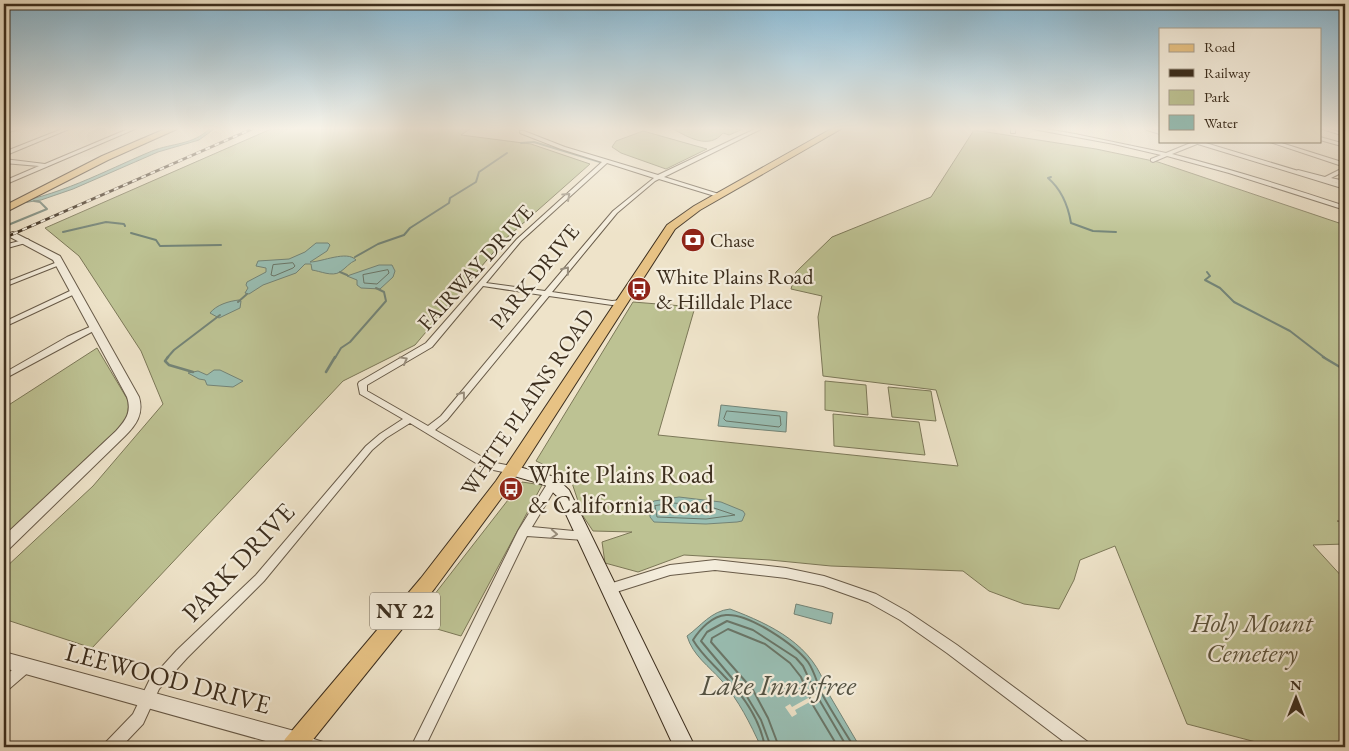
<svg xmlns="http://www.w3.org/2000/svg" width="1349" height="751" viewBox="0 0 1349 751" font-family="'EB Garamond',serif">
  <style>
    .green { fill: #bdc293; stroke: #7c7858 }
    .water { fill: #99beb3; stroke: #748477 }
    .pier { fill: #eee3c9 }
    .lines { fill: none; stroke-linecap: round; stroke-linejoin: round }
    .shore-far1 { stroke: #6a7668; stroke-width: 1 }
    .shore { stroke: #6a7668; stroke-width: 2 }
    .stream-far1 { stroke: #748477; stroke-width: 2 }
    .stream { stroke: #748477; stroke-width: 2.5 }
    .minor-casing { stroke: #685b49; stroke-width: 2 }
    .tertiary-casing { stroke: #685b49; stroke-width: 2 }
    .secondary-casing { stroke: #3c2e1e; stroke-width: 2 }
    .primary-casing { stroke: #3c2e1e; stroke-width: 2 }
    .trunk-casing { stroke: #3c2e1e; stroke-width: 2 }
    .minor { fill: #f4eddc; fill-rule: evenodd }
    .tertiary { fill: #f4eddc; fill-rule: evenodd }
    .secondary { fill: #f4eddc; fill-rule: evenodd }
    .primary { fill: #e7c284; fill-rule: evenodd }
    .trunk { fill: #e7c284; fill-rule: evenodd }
    .rail-casing { stroke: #3c2e1e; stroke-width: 3 }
    .rail { stroke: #f4eddc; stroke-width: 2; stroke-dasharray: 5; stroke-linecap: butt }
    .oneway { stroke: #988e7d }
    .labels { text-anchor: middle; stroke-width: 4.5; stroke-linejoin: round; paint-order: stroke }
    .far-poi-label { font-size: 19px; fill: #3c2e1e; stroke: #f4eddc; text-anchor: start }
    .shield { fill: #f4eddc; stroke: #736757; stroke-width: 1 }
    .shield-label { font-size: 21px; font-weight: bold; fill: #3c2e1e }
    .street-label { font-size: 22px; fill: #3c2e1e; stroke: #f4eddc }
    .poi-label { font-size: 22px; fill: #3c2e1e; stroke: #f4eddc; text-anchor: start }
    .near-poi-label { font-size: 26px; fill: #3c2e1e; stroke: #f4eddc; text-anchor: start }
    .near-street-label { font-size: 26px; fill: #3c2e1e; stroke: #f4eddc }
    .near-park-label { font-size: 26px; font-style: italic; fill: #5c533b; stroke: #f4eddc }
    .near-water-label { font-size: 29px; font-style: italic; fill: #535243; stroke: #f4eddc }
  </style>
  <rect width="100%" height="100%" fill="#eee3c9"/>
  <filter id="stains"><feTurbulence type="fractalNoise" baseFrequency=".004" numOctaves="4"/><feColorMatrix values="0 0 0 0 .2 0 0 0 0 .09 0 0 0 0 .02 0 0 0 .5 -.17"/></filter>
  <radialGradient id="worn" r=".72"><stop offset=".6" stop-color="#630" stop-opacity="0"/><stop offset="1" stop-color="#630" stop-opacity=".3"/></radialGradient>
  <path class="green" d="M271,129h199l-9,6 70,9 59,20 -87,77 -88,104 -72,36 -251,267 -88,-29v-50l89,-83 70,-82 -22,-53 -62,-95 -34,-28z
    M673,129h70l-14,6 -6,-2c-14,17 -35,4 -50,-4z
    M974,130l122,19 62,13 187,63v295l-8,1 8,3v20l-32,1 32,35v167h-70l-88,-23 -72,-178 -35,14 -6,20 -15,29 -35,-5 -35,-13 -26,-20 -132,-5 -61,-6 -86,-5 -46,17 -33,-9 -3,-21 30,-10 -39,-1 -10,-15 -13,-39 -34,-16 97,-159 62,5 -37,128 300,31 -22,-76 -113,-14 -5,-59 4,-21 -31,-7 5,-17 36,-35 99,-40z
    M643,131l64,18 -41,20 -45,-16 -9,-6 4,-6z
    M97,348l32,54 -2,18 -123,116v-128z
    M825,381l41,4 2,30 -43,-5z
    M888,387l43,4 5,30 -44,-4z
    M833,414l86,8 6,33 -91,-9z
    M522,482l20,3 -81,151 -48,-14z"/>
  <path class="water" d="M209,129h5l-15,11 -41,12 -85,37 -32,11 -37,6v-2c52,-6 100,-33 148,-53 20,-8 41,-6 57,-22z
    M316,243h12l2,2 -3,6 -17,11c12,0 37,-12 46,-2 -7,3 -10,8 -16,12 -8,5 -20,-1 -28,-2l-1,-6h-6l-9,9 -33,12 -14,9 -4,-1 3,-5 -2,-3 1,-3 19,-10v-4l-10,-2 2,-5 31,-2 16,-7z
    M379,265h13l3,6 -2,6 -13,12 -19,-1 -4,-3v-5l-10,-4z
    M239,300l2,1 -1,7 -21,10 -9,-5c6,-8 19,-12 29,-13z
    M214,370h6l23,11 -10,6 -26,-2 -2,-5 -6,-1 -11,-6 10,-2 9,4z
    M721,405l66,7 -1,20 -68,-6z
    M679,497l42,5 22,9 2,3 -3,7 -5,1 -31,2 -52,-2 -4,-5v-13l4,-3z
    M796,604l37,9 -2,11 -37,-10z
    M730,609c42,16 84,36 97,82l33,56h-99c-11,-24 -22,-46 -39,-66 -13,-15 -29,-25 -35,-45 14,-10 24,-25 43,-27z"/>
  <path class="pier" d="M828,687l2,4 -35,19 2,4 -5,3 -7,-10 5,-3 2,3z"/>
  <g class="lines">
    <path class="shore-far1" d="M293,263l2,3 -2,2 -19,8 -3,-1 2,-10z
      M388,270l1,3 -12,11 -13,-1 -1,-8z
      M727,411l53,5 1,9 -2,2 -53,-6 -2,-2z
      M672,503l33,2 30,10 -29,4 -49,-2 -2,-11z"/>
    <path class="shore" d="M765,747c-5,-27 -22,-52 -41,-71 -11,-12 -23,-22 -31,-36 7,-11 19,-24 33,-25 23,-2 69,30 82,47 7,10 9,22 14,32 10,18 21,35 32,53
      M771,747l-10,-27 -15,-25 -45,-54 6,-9 20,-11 26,9 43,28 7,8 14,30 30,51
      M779,747l-11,-29 -15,-28 -42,-48 1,-4 16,-9 37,15 25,19 11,14 13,30 24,40"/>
    <path class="stream-far1" d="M521,143l13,-1 66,20
      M1051,177l-3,1c14,12 20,27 23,45l22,8 23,1
      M8,225l39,-16 -7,-7 -6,-1
      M63,232l43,-10 18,2 1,2
      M131,233l25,7 4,6 61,-1
      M355,257l23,-13 26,-9 6,-7 39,-25 1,-5 26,-16 3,-10 28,-19
      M340,272l7,3
      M1207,272l3,4 -5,4 15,8 14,14 56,29 35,27
      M238,302l9,-8
      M167,358l7,-8 46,-35
      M335,358l6,-10 9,-6 36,-41 -2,-9 -8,-4"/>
    <path class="stream" d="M168,357l-3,4 4,4 24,7
      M1323,357l22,13
      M326,372l9,-15"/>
    <g class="minor-casing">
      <path id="minor" d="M11,129h7l-14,5v-3z
        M62,129h7l-65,27v-4z
        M128,129h7l-131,56v-4l35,-15 -35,-3v-4l41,5z
        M755,129h6l-97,48 58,18v2h-4l-59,-18 -4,2 -38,32 -65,79 60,9 10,-1 4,2 -1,2 -13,1 -63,-9 -102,124 -12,10 56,32 25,5 1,3 -1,3 -4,1 -28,-6 -74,-45 -24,15 -14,12 -108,131 -77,77 -28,31 -16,35 -22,23h-17l2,-5 27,-28 16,-33 28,-31 79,-75 110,-129 14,-12 23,-15 -43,-25 -2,-10 1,-2 67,-39 91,-104 85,-77 -41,-13 -41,-16v-2h4l41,16 93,28zM607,163l47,15 -41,33 -68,80 -59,-8 35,-42zM483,286l59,9 -101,121 -13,10 -61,-35v-6l65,-38z
        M1011,129h4v4h-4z
        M1033,129h13l29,5 91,19 27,-11h4v2l-25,10c58,15 116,33 173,52v4l-116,-37 -62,-17 -14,6 -2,-1v-2l10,-4 -47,-11z
        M1322,129h8l15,5v2z
        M1320,137l25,7v3l-25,-7z
        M1267,141h8l70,22v4z
        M1345,167v4l-14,7 14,3v4l-50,-13 3,-2 27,7z
        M27,239l2,1v2l-25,7v-4z
        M60,261l2,1v2l-58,23v-4z
        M72,290h6l1,2 -75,35v-5z
        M92,326h3l4,2 -95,51v-6l63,-36z
        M553,480l4,1 1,3 -26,43 52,5 4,1 2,3 -2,3 -4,1 -57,-4 -102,211h-14l107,-216 31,-50z
        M715,560l71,8 38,8 52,18 32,18 49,33 131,97 2,5h-19l-124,-94 -47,-33 -32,-18 -45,-16 -37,-8 -71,-8 -45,5 -60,19 -4,-1 -2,-4 2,-4 64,-20z
        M26,660l5,2 2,4 -2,4 -22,19 -5,2v-14l17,-15z
        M298,734l25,8 2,5 -32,-1 -2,-5 2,-5z"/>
    </g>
    <g class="tertiary-casing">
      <path id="tertiary" d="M1146,129l14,1v4l-13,-4z
        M1188,141h11l146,44v4z
        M13,232l47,24 79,141c5,17 -3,28 -14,39l-116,113 -5,2v-15l112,-105c10,-11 16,-19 11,-34l-74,-137 -43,-23v-4z
        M4,652l294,80 7,2 2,7 -2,6h-18l-283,-79z"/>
    </g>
    <g class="secondary-casing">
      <path id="secondary" d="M512,465l43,12 14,13 126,257h-21l-116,-250 -13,-12 -38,-11 -2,-4 2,-4z"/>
    </g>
    <g class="primary-casing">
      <path id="primary" d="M831,129h10l-141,81 -25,19 -167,260 -73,99 -128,159h-25l3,-8 136,-161 75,-97 171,-256 27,-19z"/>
    </g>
    <g class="trunk-casing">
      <path id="trunk" d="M165,129h12l-69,31 -104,53v-7l98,-50z"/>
    </g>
    <use href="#minor" class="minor"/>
    <use href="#tertiary" class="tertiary"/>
    <use href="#secondary" class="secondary"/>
    <use href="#primary" class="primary"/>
    <use href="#trunk" class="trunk"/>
    <g class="rail-casing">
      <path id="rail" d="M4,238l248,-109"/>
    </g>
    <use href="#rail" class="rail"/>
  </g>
  <defs><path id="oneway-chevron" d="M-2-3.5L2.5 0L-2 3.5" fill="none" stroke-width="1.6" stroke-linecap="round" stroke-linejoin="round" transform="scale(1.25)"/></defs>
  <g class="oneway">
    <use href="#oneway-chevron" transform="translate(567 196) rotate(-42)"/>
    <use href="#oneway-chevron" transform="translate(566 270) rotate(-51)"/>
    <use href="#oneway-chevron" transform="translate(404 360) rotate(-29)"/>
    <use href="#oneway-chevron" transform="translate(462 395) rotate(-52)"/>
    <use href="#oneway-chevron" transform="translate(554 534) rotate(4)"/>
  </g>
  <linearGradient id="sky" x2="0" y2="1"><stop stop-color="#88b8d3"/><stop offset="0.55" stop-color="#f7f2e7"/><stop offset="1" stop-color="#f7f2e7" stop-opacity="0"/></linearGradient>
  <rect width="1349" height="234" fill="url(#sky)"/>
  <defs>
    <g id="bank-disc" transform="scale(1.25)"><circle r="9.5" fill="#8f2418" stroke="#f4eddc"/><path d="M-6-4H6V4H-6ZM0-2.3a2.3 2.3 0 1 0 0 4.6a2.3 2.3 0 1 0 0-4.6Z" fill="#fff"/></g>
    <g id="bus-disc" transform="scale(1.25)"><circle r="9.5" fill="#8f2418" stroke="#f4eddc"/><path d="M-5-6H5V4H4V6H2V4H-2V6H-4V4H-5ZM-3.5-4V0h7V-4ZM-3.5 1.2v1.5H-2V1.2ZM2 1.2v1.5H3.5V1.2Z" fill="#fff"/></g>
  </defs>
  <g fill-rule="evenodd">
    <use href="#bank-disc" x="693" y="240"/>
    <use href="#bus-disc" x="639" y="289"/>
    <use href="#bus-disc" x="511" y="489"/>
  </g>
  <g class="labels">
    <g class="far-poi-label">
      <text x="710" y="247">Chase</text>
    </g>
    <rect class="shield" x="370" y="592.5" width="70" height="37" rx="4"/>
    <g class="shield-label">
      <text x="405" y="618">NY 22</text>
    </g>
    <g class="street-label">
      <text transform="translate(475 267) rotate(-48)" y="8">FAIRWAY DRIVE</text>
      <text transform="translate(534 276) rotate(-51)" y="8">PARK DRIVE</text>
      <text transform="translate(527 402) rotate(-56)" y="8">WHITE PLAINS ROAD</text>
    </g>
    <g class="poi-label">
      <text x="656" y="284">White Plains Road<tspan x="656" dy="25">&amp; Hilldale Place</tspan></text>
    </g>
    <g class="near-poi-label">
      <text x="528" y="483">White Plains Road<tspan x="528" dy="30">&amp; California Road</tspan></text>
    </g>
    <g class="near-street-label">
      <text transform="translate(238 562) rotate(-47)" y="9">PARK DRIVE</text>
      <text transform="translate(168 678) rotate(15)" y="9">LEEWOOD DRIVE</text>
    </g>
    <g class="near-park-label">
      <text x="1252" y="632">Holy Mount<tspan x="1252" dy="30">Cemetery</tspan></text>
    </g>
    <g class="near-water-label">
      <text x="778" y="695">Lake Innisfree</text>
    </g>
  </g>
  <rect width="1349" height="751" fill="none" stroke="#eee3c9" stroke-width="20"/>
  <rect x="5" y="5" width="1339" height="741" fill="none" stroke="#3c2e1e" stroke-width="2.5"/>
  <rect x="10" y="10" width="1329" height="731" fill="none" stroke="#3c2e1e"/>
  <rect x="1159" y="28" width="162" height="115" fill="#f4eddc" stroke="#aaa190"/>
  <rect x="1169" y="44" width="25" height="8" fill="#e7c284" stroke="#aaa190"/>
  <text x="1204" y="52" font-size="15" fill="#3c2e1e">Road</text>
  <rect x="1169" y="69" width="25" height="8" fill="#3c2e1e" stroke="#aaa190"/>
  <text x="1204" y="78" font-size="15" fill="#3c2e1e">Railway</text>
  <rect x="1169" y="90" width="25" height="15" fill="#bdc293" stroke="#aaa190"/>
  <text x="1204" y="102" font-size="15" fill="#3c2e1e">Park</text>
  <rect x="1169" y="115" width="25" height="15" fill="#99beb3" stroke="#aaa190"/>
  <text x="1204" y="128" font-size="15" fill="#3c2e1e">Water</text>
  <g transform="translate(1296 698)" stroke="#f4eddc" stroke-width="4" paint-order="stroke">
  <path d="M0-4L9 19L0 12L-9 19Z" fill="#3c2e1e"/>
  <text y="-8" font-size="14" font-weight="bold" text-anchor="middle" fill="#3c2e1e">N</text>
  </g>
  <rect width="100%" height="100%" filter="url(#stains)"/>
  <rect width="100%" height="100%" fill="url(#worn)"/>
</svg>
